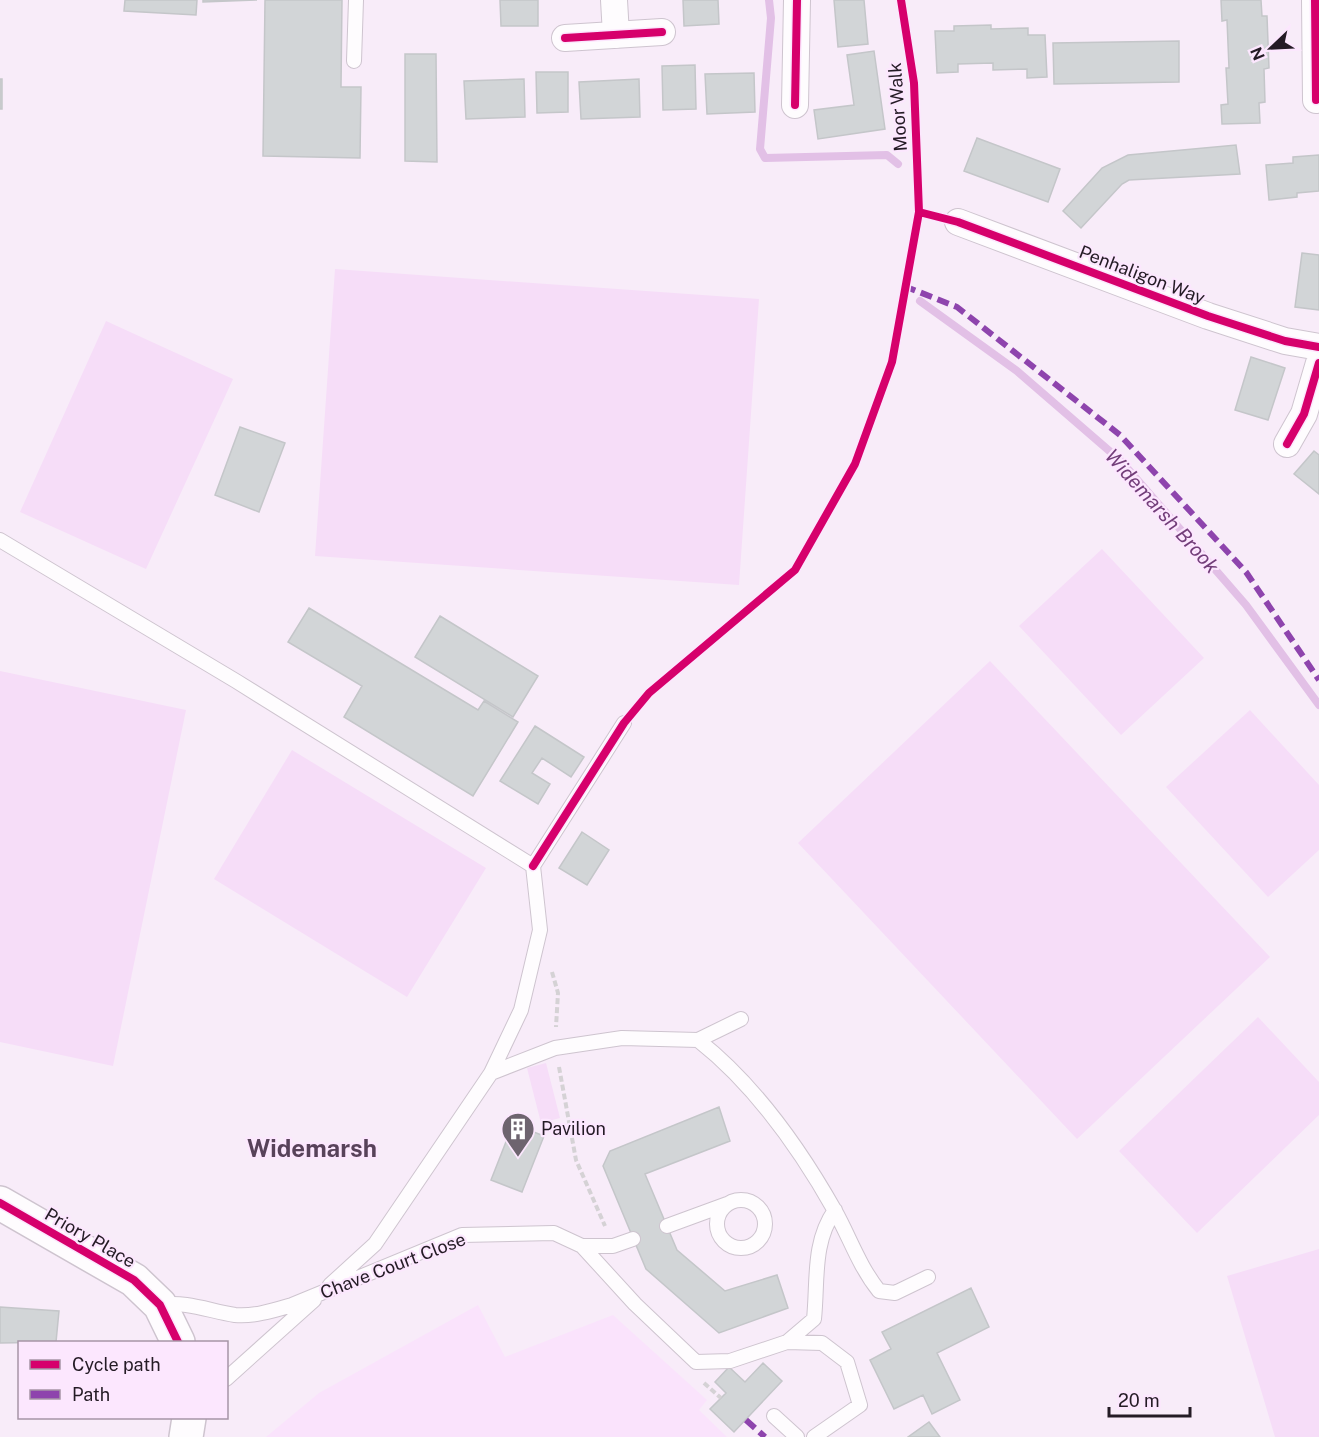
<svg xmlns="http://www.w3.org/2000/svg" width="1319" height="1437" viewBox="0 0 1319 1437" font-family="'Public Sans',sans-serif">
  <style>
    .built { fill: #fae3fc }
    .green { fill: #f6ddf8 }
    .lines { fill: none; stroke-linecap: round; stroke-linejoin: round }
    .stream { stroke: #e2c0e6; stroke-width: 8 }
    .building { fill: #d2d5d7; stroke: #c4c6c9; stroke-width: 1.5 }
    .lane-casing { stroke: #cec4cf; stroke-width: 16 }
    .street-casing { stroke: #cec4cf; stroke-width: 28 }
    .secondary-casing { stroke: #cec4cf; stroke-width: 36 }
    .path { stroke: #d5d2d5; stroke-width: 4; stroke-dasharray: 6 3; stroke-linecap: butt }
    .lane { stroke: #fefcfe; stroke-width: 14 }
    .street { stroke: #fefcfe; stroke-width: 26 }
    .secondary { stroke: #fefcfe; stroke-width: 33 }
    .quiet { stroke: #8e44ad; stroke-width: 6; stroke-dasharray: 12 6; stroke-linecap: butt }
    .cycleway-casing { stroke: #fce7fe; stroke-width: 11 }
    .cycleway { stroke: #d6006c; stroke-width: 8 }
    .labels { text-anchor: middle; stroke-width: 4.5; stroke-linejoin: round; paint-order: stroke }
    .street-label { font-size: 18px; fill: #241b25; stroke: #fce7fe }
    .poi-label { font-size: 18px; fill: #241b25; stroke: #fce7fe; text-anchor: start }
    .water-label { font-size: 20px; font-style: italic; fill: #733e7a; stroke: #fce7fe }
    .district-label { font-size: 24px; font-weight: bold; fill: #58425a; stroke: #fce7fe }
  </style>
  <rect width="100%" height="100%" fill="#f8ecf9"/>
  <path class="built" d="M478,1305l27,52 108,-42 94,85 -8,10 28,27h-461l53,-44z"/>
  <path class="green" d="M335,269l424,30 -20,286 -424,-29z
    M106,321l127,58 -87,190 -126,-57z
    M1102,549l102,109 -83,77 -102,-109z
    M990,661l280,296 -193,182 -279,-296z
    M0,671l186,39 -73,356 -113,-24z
    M1250,710l69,75v65l-51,47 -102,-110z
    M292,750l194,118 -79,129 -193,-118z
    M1258,1017l61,65v33l-122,118 -78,-82z
    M546,1063l14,55 -19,5 -14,-55z
    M1319,1249v188h-44l-48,-161z"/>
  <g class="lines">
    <path class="stream" d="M769,0l2,18 -11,131 5,9 122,-3 11,9
      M920,301l97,70 104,90 125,144 73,100"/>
  </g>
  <path class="building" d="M125,0h72l-1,15 -72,-4z
    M203,0h54l-54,2z
    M265,0h77l-1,87h20l-1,71 -97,-2z
    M500,0h38v26h-37z
    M683,0h35l1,24 -35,2z
    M834,0h30l4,44 -30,3z
    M1221,0h40l1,16h5l2,52 -5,1 1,33 -6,1 1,20 -38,1 -1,-19 7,-1 -2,-36h3l-2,-48 -5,1z
    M991,25v4l37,-1v7h17l2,42 -20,1v-9l-34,1v-7l-35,1v8l-21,1 -2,-42h19v-5z
    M1179,41v41l-125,2 -1,-41z
    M874,51l11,78 -67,10 -4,-29 40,-5 -7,-50z
    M405,54h31l1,108 -32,-1z
    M695,65l1,44 -33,1 -1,-44z
    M536,72h32v40l-31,1z
    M754,73l1,39 -48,2 -2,-40z
    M0,79h2v30h-2z
    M524,79l1,38 -59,2 -2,-38z
    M639,79l1,38 -59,2 -2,-37z
    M977,138l83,31 -12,33 -84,-31z
    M1236,145l4,29 -111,6 -7,4 -41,44 -18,-17 39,-43 26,-13z
    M1319,155v36l-22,2v4l-28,3 -3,-35 27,-2v-6z
    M1302,253l17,2v55l-24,-3z
    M1251,357l34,11 -17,52 -33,-10z
    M240,427l45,16 -26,69 -44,-17z
    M1314,451l5,4v39l-25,-20z
    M309,608l169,102 6,-9 34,21 -45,74 -129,-79 18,-31 -74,-44z
    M440,616l98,60 -25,41 -98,-60z
    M535,726l49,31 -13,20 -29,-19 -10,15 18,11 -12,20 -38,-23z
    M582,832l27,18 -22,35 -28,-17z
    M719,1107l11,34 -85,33 32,76 48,41 52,-16 11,33 -69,25 -73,-64 -43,-103 7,-15z
    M513,1124l31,12 -22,56 -31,-12z
    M971,1288l18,39 -52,26 23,47 -28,14 -9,-19 -29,14 -24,-49 21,-11 -9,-17z
    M0,1307l59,4 -3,31 -56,1z
    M763,1363l19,18 -48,51 -24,-23 16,-16 -11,-11 14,-15 16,15z
    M929,1422l11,15h-32z"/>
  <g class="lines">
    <g class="lane-casing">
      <path id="lane" d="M354,61l2,-61
        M0,540l236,141 297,185 7,64 -19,80 -30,63
        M533,866l91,-143
        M698,1040c56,44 102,109 137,171 15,27 24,55 44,80l16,2 33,-16
        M717 1224a24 24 0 1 1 48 0a24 24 0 1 1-48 0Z
        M667,1226l60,-22
        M582,1246h31l20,-7
        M330,1285l45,-41 116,-171 64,-25 67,-10 76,2 43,-21
        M160,1305c27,-4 49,6 75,10 18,2 40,-5 57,-10l170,-70 92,-2 28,13 53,58 61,58 34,-1 57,-19 27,-23c4,-38 -2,-76 21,-109
        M787,1342l35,1 25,19 13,43 -46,32
        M226,1379l88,-79
        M774,1416l23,21"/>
    </g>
    <g class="street-casing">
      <path id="street" d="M614,0l2,35
        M1315,0l1,100
        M565,38l97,-6
        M795,105l2,-105
        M958,222l250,94 77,25 34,6
        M1287,444l17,-30 15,-51"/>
    </g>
    <g class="secondary-casing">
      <path id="secondary" d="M0,1203l134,77 26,25 18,37
        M186,1437l3,-19"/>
    </g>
    <path class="path" d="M552,972l6,21 -2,34
      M559,1067l17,93 29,66
      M704,1383l17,15"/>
    <use href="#lane" class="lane"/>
    <use href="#street" class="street"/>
    <use href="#secondary" class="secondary"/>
    <path class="quiet" d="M904,286l53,21 163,128 126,137 73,108
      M746,1420l19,17"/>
    <g class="cycleway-casing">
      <path id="cycleway" d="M1315,0l1,100
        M565,38l97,-6
        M795,105l2,-105
        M919,212l39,10 250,94 77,25 34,6
        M1287,444l17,-30 15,-51
        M533,866l91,-143 25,-30 146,-123 60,-106 37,-102 27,-150 -5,-129 -13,-83
        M0,1203l134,77 26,25 18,37"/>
    </g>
    <use href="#cycleway" class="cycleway"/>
  </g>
  <defs>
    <g id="building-pin" transform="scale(1.725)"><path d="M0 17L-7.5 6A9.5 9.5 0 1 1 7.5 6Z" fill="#6e646f" stroke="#fce7fe"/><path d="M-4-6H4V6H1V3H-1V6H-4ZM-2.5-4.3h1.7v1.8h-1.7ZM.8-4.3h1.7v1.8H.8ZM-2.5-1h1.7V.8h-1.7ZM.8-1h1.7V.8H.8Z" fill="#fff"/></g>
  </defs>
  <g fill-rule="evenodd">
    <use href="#building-pin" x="518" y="1129"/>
  </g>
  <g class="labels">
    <g class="street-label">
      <text transform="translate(898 107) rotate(-94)" y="6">Moor Walk</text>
      <text transform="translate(1142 275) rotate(21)" y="6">Penhaligon Way</text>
      <text transform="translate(90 1238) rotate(30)" y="6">Priory Place</text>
      <text transform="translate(393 1266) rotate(-21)" y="6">Chave Court Close</text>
    </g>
    <g class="poi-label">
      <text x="541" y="1135">Pavilion</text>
    </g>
    <g class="water-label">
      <text transform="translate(1162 511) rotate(48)" y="7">Widemarsh Brook</text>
    </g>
    <g class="district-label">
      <text x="312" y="1157">Widemarsh</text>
    </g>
  </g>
  <rect x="18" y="1341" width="210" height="78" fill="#fce7fe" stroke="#a695a7" stroke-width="1.5"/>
  <rect x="30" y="1360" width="30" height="9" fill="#d6006c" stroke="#a695a7" stroke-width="1.5"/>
  <text x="72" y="1371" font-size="18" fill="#241b25">Cycle path</text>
  <rect x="30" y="1390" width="30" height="9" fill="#8e44ad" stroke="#a695a7" stroke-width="1.5"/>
  <text x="72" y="1401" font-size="18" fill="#241b25">Path</text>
  <g transform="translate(1271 48) rotate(247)" stroke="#fce7fe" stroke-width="4.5" paint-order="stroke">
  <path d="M0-4.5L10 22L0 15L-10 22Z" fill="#241b25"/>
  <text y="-9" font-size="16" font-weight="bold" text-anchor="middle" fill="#241b25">N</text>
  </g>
  <path d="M1109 1407v9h81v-9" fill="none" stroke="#241b25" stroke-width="3"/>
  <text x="1118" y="1407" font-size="18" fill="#241b25" stroke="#fce7fe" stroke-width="4.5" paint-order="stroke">20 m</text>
</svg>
